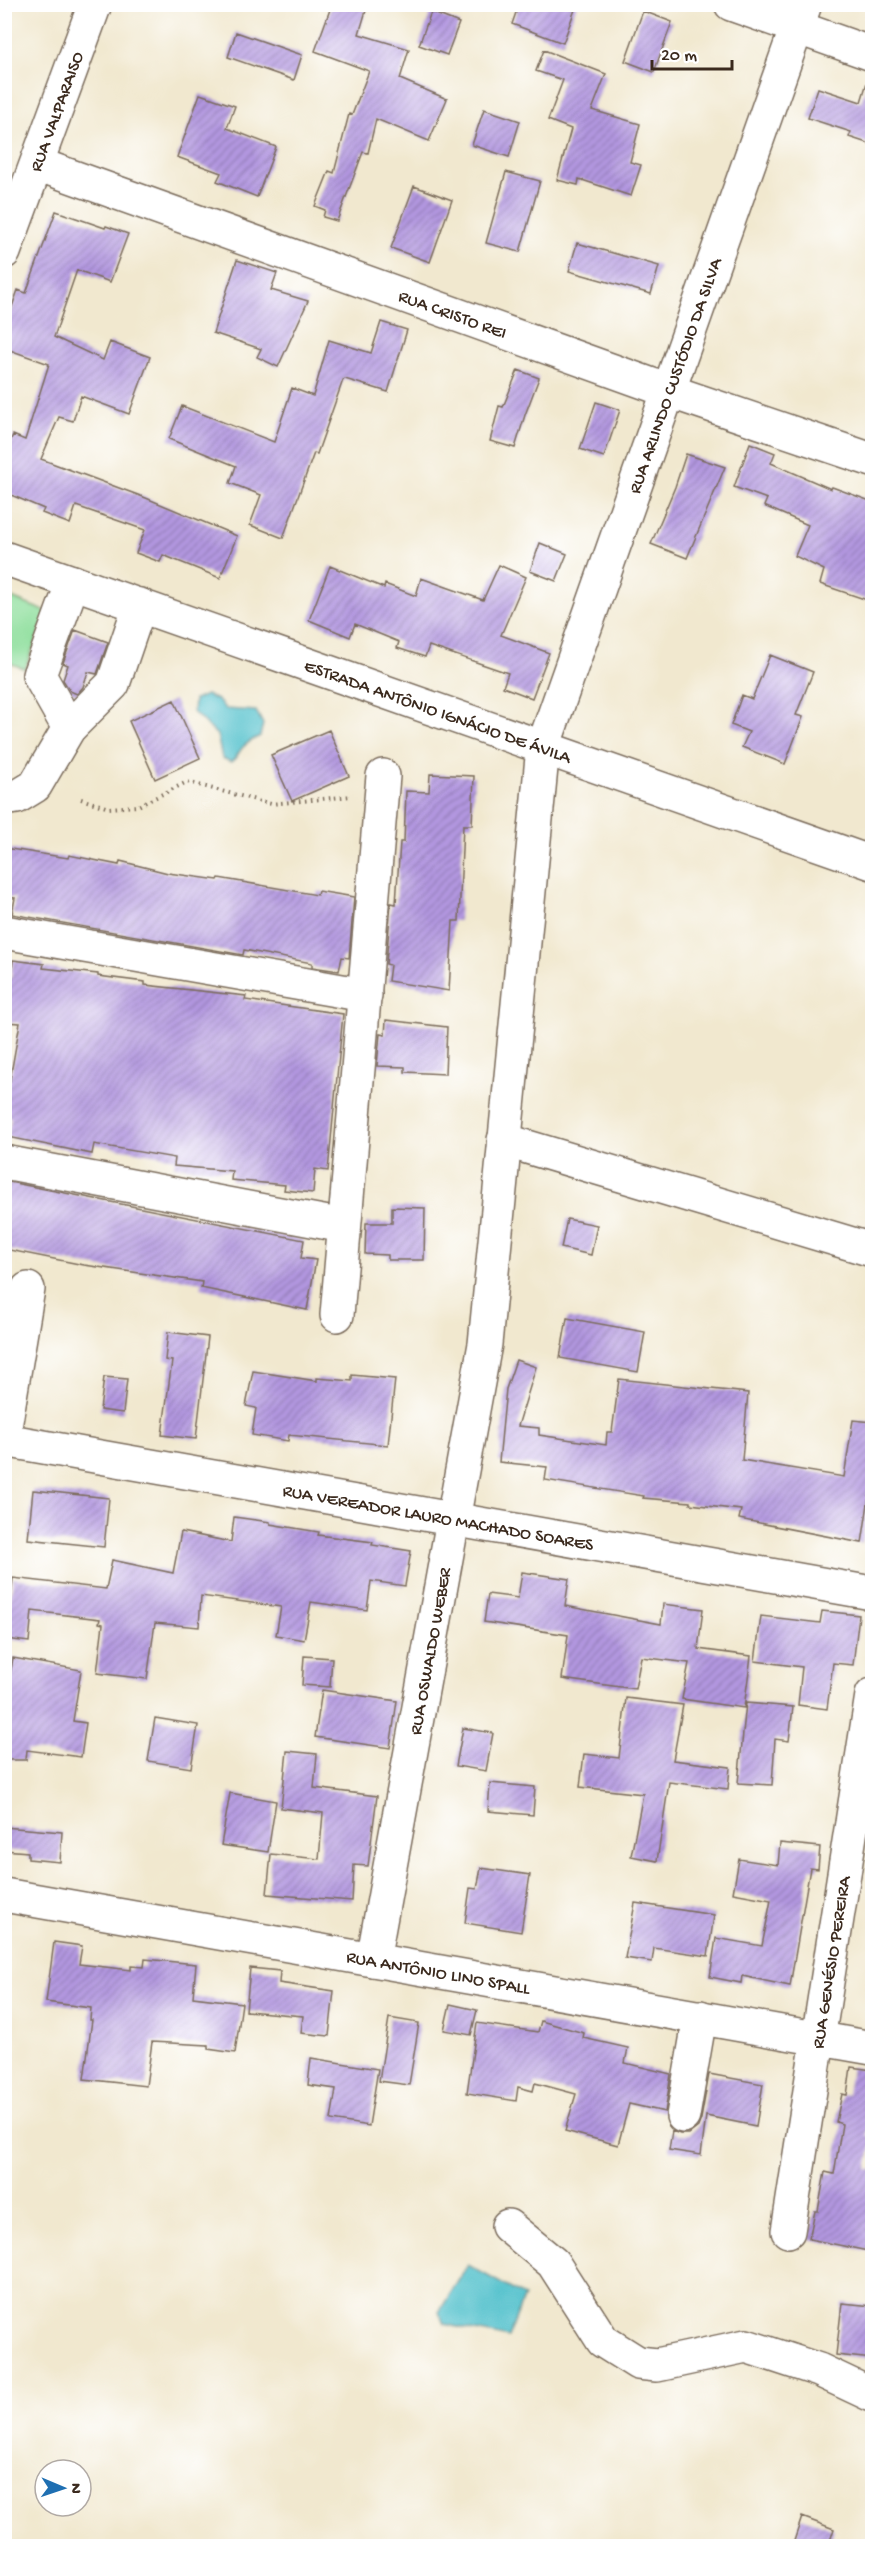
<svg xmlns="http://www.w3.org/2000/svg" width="877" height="2551" viewBox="0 0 877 2551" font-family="'Gochi Hand',sans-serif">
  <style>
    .grass { fill: #90df9e; stroke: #66845e; stroke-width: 1.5 }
    .water { fill: #53c1cc; stroke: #477675; stroke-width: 1.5 }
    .building { fill: url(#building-hatch) }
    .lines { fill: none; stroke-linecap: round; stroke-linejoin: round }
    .minor-casing { stroke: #7b6c5c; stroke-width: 36 }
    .path { stroke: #7b6c5c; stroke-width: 4; stroke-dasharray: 1.5 4.5; stroke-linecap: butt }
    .minor { stroke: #fff; stroke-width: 33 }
    .labels { text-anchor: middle; stroke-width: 4.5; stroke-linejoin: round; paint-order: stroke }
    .street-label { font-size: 18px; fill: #3b2a1e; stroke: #fff }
  </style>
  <defs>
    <pattern id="building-hatch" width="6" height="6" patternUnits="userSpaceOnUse" patternTransform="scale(1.5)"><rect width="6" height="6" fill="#b297e0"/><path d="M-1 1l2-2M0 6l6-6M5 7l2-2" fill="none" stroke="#927bb5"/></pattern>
  </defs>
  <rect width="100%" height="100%" fill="#fff"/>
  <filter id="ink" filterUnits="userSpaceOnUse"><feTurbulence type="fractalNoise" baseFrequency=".0167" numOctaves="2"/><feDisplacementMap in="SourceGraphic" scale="12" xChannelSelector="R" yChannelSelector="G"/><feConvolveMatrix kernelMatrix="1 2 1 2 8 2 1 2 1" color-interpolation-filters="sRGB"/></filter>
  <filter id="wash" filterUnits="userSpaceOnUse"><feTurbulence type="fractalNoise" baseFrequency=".008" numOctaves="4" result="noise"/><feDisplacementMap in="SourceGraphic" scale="24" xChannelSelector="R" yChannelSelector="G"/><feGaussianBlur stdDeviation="1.35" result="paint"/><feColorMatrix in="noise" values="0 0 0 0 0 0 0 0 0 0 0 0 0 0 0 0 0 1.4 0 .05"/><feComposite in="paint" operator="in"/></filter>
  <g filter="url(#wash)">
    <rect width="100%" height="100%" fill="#f1e8cf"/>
    <path class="grass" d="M4,595l43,17 -22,57 -20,-8z"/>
    <path class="water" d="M206,695l11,5 9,9 30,2 7,13 -3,12c-6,3 -12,6 -17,11 -5,5 -5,10 -12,15l-9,-4 -5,-23 -24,-23 1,-12z
      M468,2265l56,31 -16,42 -64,-14 -5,-12z"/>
    <g id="blocks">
      <path class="building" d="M332,4h36l-9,30 50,15 -9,30 47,20 -18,42 -53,-22 -8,34 -5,-1 -26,69 -14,-4 2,-7 -10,-4 14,-35 5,2 15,-59 3,1 17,-44 -54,-20z
        M519,4h58l-14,39 -51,-19z
        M643,11l29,11 -18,50 -29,-11z
        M431,12l28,11 -12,32 -28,-10z
        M236,32l66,23 -8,25 -66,-23z
        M544,50l62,24 -14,36 48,14 -10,38 11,3 -10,31 -52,-17 -1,6 -21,-5 14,-51 -23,-9 15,-40 -27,-9z
        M868,79l5,1v65l-24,-8 2,-5 -43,-14 10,-30 43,14z
        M200,94l35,12 -8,22 49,19 -19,50 -40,-16 4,-8 -44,-16z
        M484,109l36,12 -11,36 -37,-12z
        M506,172l34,9 -20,71 -34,-9z
        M414,186l38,14 -22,62 -39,-14z
        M56,211l49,17 1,-2 22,8 -18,48 -33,-12 -23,67 49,23 7,-18 40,15 -21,57 -48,-18 -8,25 -14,-4 -18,42 105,39 91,38 -17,42 -57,-23 -3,7 -24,-9 9,-23 -69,-24 -6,18 -28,-11 2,-4 -40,-17v-37l9,-20 12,5 24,-76 -45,-16v-19l14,-39 8,3z
        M577,243l82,23 -8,28 -82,-23z
        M237,260l40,13 -6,17 37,11 -30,66 -21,-10 4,-8 -48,-16z
        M381,322l26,8 -19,62 -43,-13 -2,1 -26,74 -3,-1 -31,85 -33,-13 11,-30 -31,-12 6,-17 -67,-27 13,-33 92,36 18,-54 21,8 16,-56 42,13z
        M518,370l21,8 -14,37 -10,33 -25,-7 9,-35 4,1z
        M596,402l24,8 -16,47 -24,-8z
        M750,443l25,10 -4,10 60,26 1,-2 41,15v100l-53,-18 4,-14 -29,-14 13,-31 -44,-19 3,-7 -33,-12z
        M686,454l39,13 -38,91 -36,-14 24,-57z
        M540,543l27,11 -11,27 -26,-10z
        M499,565l27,12 -25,58 48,18 -17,45 -29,-11 5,-14 -79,-27 -4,11 -28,-9 2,-6 -44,-18 -5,13 -41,-17 21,-54 54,22 1,-4 31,12 5,-18 62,22z
        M75,630l33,12 -11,32 -9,-2 -5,15 -6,7 -7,-3 -7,-11 5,-15 -5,-2z
        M770,655l43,17 -17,43 7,2 -18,47 -43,-17 7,-15 -18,-7 11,-30 10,4z
        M174,700l26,58 -45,21 -26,-58z
        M329,730l20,46 -57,25 -21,-46z
        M430,774l44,2 -2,49h-9l-4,96h-6l-4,70 -61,-10 2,-16 -4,-1 5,-61 5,1 4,-62h4l2,-51 23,1z
        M4,848l64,10 1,-3 50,10 1,-4 48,12 50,7 1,-2 98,17 1,-4 36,6 -5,61 -7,-1 -3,14 -27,-4v-4l-68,-13 -1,5 -231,-41 3,-16 -11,-1z
        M13,960l31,4 -1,4 55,6v2l47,6v3l101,11 -1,4 98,14 -15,157 -13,-2 -2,24 -29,-3 1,-5 -54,-5 1,-9 -58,-5 1,-8 -81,-14 -2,10 -84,-17 3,-20 -7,-1v-3l16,-90 -16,-1 3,-44h4z
        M386,1020l61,7 -2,47 -40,-2v-5l-28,-1 3,-32 5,1z
        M4,1181l300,59 -3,18 15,2 -9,50 -106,-22 1,-6 -118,-17 -80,-16z
        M392,1207l33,1 -1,52h-36v-5l-23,-1 1,-31h26z
        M567,1219l30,6 -6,30 -30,-7z
        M567,1318l78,14 -7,40 -78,-14z
        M168,1332l40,5 -12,102 -34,-4 10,-74 -7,-1z
        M516,1360l20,7 -18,59 21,2v7l67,10 1,-13h5l7,-53 129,14 -6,67 102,17 9,-57 20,2v76l-4,-1 -7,46 -123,-24 2,-9 -51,-6v-2l-47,-4 1,-2 -99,-16 2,-13 -48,-5 7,-73z
        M253,1371l64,10v-3l35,3v-6l43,4 -7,66 -99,-10 -1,6 -36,-6 4,-27 -10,-2z
        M104,1377l23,2 -4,34 -23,-3z
        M33,1490l76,8 -5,49 -76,-8z
        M234,1517l36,5v2l49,8 -1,3 55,7 -1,3 39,6 -6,35 -34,-5 -4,29 -56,-8 -7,38 -28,-5 5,-28 -80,-11 -2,31 -44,-4 -8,56 -50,-6 6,-49 -4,-1 1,-4 -68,-8 -3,31 -23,-3 7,-61 93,11 6,-29 61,13 8,-41 50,10z
        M522,1572l47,7 -4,27 96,18 2,-20 40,5 -5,40 53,7 -7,52 -62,-9 7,-36 -48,-6 -6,32 -73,-10 6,-44 -84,-13 4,-28 30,4z
        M822,1611l37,4 -6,50 -20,-2 -6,46 -29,-4 4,-38 -47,-6 6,-45 59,7z
        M304,1656l28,2 -2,29 -28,-2z
        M13,1658l68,12 -8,51 13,2 -5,34 -54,-7 -1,10h-22v-51z
        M322,1690l75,11 -7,47 -75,-11z
        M626,1698l57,7 -10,55 57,7 -2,22 -59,-7 -12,79 -26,-5 12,-62 -63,-7 4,-33 35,4z
        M746,1703l47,4 -4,34 -14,-2 -3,46 -34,-2z
        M155,1718l43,7 -7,43 -43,-7z
        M463,1728l30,5 -7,38 -30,-5z
        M287,1751l30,3 -3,34 63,8 -9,70 -14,-1 -2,36 -85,-7 4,-40 48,5 4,-46 -42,-5z
        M490,1783l45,4 -2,28 -45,-4z
        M230,1793l46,8 -8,51 -47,-7z
        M4,1827l58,5 -2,30 -32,-3v-7l-24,-2z
        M780,1843l40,4 -2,22 -8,-1 -20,118 -48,-10 -1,7 -31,-6 6,-39 46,8 9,-46 -38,-7 6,-34 39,6z
        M481,1868l49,7 -9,57 -56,-9 5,-35 7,1z
        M635,1903l79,12 -6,41 -54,-8 -2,14 -27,-4z
        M54,1942l28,4 -3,18 52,6v-4l13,1 1,-8 51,5 -3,33 49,6 -7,50 -27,-4v-4l-56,-3 -6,44 -62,-7 8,-59h-2l1,-12 -45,-6z
        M250,1968l30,3 -1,12 55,8 -5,45 -28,-3 2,-17 -57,-5z
        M450,2004l27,6 -6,25 -27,-5z
        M389,2018l30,5 -10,62 -30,-4z
        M541,2021l43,12 -1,5 45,10 -3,15 46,11 -6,38 -36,-8 -11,41 -53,-14 11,-37 -41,-11 -2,8 -15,-4 -2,14 -49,-8 10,-70 61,9z
        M311,2058l67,11 -9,57 -38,-6 5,-31 -28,-4z
        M851,2067l21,3 -3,30 4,1v14l-6,20 6,3 -6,31 6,1v82l-64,-13 6,-28h3l7,-39 9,2 8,-50 -6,-2 6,-28 5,1z
        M709,2074l54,10 -7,42 -50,-10 -5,39 -32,-5 3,-19 8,3h9l9,-7 3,-8z
        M842,2303l31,3v53l-37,-4z
        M802,2517l32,12 -6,18h-36z"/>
    </g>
  </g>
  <g filter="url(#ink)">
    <use href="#blocks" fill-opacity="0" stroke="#7b6c5c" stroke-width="1.5"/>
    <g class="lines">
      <g class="minor-casing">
        <g id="minor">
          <path d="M731,4l141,50"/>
          <path id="s1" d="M37,164l632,227 203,69"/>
          <path id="s2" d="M4,252l91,-248"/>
          <path id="s3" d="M4,558l868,305"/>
          <path d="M69,728l-30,-53 34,-93"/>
          <path d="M4,799l13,-2 18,-11 34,-58 44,-44 27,-79"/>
          <path d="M4,932l361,63"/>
          <path d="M504,1140l368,110"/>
          <path d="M4,1162l340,64"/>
          <path d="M337,1315l46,-539"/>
          <path d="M4,1433l24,-144"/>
          <path id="s4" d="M4,1440l868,153"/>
          <path id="s5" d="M4,1895l868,153"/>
          <path id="s6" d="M373,1960l112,-616 58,-597 262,-743"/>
          <path d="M683,2116l17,-99"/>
          <path d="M508,2226l45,37 50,78 35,22 19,2 89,-19 73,24 53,25"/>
          <path id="s7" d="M788,2231l84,-536"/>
        </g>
      </g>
      <path class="path" d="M81,799l28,9 29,-2 49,-24 84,22 81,-8"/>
      <use href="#minor" class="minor"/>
    </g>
  </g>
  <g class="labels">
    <g class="street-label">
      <text dy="6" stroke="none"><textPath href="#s2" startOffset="150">RUA VALPARAISO</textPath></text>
      <text dy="6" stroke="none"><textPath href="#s1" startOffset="442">RUA CRISTO REI</textPath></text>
      <text dy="6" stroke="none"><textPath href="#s6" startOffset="1620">RUA ARLINDO CUSTÓDIO DA SILVA</textPath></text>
      <text dy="6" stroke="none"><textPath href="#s3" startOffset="460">ESTRADA ANTÔNIO IGNÁCIO DE ÁVILA</textPath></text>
      <text dy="6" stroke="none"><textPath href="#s4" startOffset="441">RUA VEREADOR LAURO MACHADO SOARES</textPath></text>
      <text dy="6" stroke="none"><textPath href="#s6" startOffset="314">RUA OSWALDO WEBER</textPath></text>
      <text dy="6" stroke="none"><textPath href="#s7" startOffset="272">RUA GENÉSIO PEREIRA</textPath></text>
      <text dy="6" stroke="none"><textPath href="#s5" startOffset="441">RUA ANTÔNIO LINO SPALL</textPath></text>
    </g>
  </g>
  <rect width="877" height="2551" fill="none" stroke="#fff" stroke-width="24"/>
  <g transform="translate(63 2488) rotate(92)"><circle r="28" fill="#ffffff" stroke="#b1aaa5" stroke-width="1.5"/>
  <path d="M0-4.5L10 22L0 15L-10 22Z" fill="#1f6fb2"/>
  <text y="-9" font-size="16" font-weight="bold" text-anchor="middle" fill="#3b2a1e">N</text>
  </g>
  <path d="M652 60v9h80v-9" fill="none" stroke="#3b2a1e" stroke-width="3"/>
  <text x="661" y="60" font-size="18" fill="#3b2a1e" stroke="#ffffff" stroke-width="4.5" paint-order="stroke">20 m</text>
</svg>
